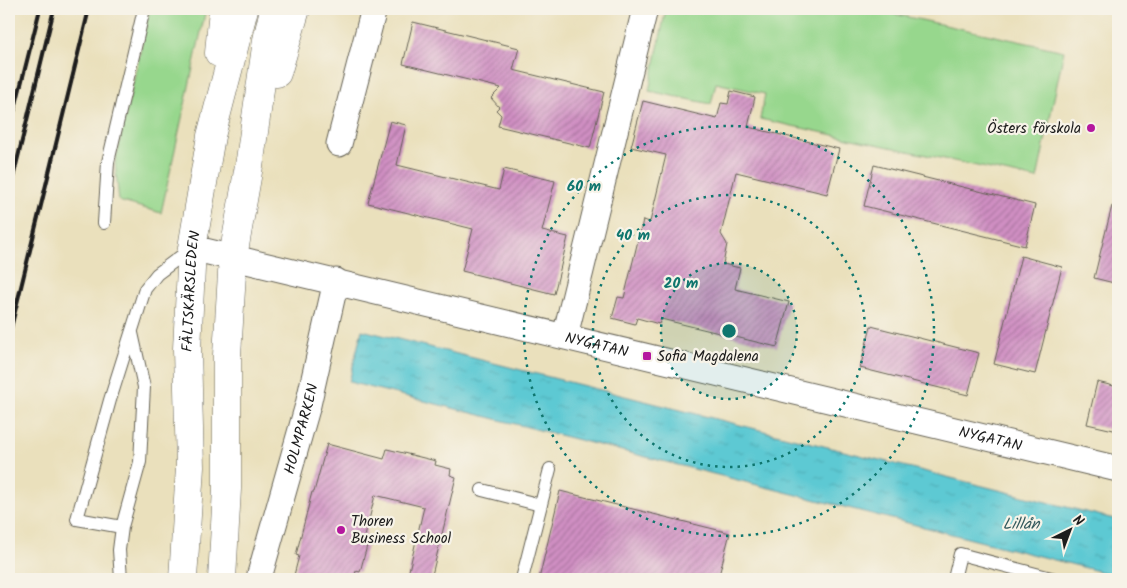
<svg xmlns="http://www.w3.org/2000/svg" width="1127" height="588" viewBox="0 0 1127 588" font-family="Kalam,sans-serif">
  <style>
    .green { fill: #97d78d; stroke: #5a7a54 }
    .water { fill: url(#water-ripples); stroke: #3c7278 }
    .building { fill: url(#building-hatch) }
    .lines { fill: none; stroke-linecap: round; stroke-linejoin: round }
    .service-casing { stroke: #646154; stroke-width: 14 }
    .minor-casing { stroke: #646154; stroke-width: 27 }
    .secondary-casing { stroke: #646154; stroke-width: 29 }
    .service { stroke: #fff; stroke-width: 12 }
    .minor { stroke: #fff; stroke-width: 25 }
    .secondary { stroke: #fff; stroke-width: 28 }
    .rail { stroke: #1c1c1c; stroke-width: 4 }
    .ring { fill: none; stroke: #0f766e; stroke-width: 2.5; stroke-dasharray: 2.5 5 }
    .poi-dot { fill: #b5179e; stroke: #f7f3e8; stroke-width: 2 }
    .labels { text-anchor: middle; stroke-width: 4.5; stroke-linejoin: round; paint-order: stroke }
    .poi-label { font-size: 15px; fill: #1c1c1c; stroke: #f7f3e8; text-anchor: start }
    .street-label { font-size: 15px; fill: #1c1c1c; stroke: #f7f3e8 }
    .water-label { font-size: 16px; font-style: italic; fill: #33595c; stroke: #f7f3e8 }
    .centre { fill: #0f766e; stroke: #f7f3e8; stroke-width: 2.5 }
    .ring-label { font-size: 15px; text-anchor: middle; font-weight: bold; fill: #0f766e; stroke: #f7f3e8; stroke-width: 4.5; stroke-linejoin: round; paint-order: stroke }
  </style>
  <defs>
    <pattern id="water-ripples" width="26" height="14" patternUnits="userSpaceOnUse" patternTransform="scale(1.25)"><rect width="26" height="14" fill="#5dc9d3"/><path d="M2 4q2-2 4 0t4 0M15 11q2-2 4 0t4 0" fill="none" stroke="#50acb5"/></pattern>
    <pattern id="building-hatch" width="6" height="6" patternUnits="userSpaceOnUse" patternTransform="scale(1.25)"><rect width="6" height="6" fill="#d08fc3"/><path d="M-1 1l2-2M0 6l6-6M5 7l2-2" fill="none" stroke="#a8749e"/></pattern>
  </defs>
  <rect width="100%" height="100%" fill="#f7f3e8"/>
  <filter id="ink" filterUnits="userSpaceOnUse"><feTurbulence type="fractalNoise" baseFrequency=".02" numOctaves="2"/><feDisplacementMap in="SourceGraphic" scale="10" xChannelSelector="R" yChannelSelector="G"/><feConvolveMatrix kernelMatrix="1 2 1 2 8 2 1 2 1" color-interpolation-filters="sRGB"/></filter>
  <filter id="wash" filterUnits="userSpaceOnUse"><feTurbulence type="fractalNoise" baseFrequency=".0096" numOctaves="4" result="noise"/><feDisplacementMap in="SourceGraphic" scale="20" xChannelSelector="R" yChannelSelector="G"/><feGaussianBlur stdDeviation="1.12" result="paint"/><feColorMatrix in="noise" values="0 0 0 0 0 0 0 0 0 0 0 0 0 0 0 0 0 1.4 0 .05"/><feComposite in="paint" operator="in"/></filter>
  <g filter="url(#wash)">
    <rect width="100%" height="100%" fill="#eae0bc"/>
    <path class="green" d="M150,9h56l-45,204 -42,-12 -4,-38z
      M666,9h205l193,42 -27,128 -277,-60 5,-25 -49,-11 -5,21 -62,-13z"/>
    <path class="water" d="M362,330l756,190v56l-769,-194z"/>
    <g id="blocks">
      <path class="building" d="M413,22l106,26 -6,22 91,22 -14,56 -92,-22 3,-11 -5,-5 3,-3 -8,-9 10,-10 -98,-24z
        M731,91l24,6 -7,30 91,22 -12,45 -91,-22 -15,62 6,10 -4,20 17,4 -5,21 54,13 -12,45 -116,-28 -2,5 -22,-6 -2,6 -23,-6 6,-21 6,1 19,-78 7,2 16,-67 -35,-8 12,-46 74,18 4,-16 7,1z
        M390,121l16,4 -9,40 102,25 5,-21 51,12 -13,50 26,6 -14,57 -92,-23 11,-42 -105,-26z
        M874,165l161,40 -10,41 -161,-40z
        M1112,206l6,1v77l-24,-6z
        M1021,256l41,11 -27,107 -41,-10z
        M871,326l108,27 -11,42 -108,-27z
        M1097,382l21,5v44l-31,-7z
        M327,444l57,15 3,-10 49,12 -1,4 16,4 -1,6 6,2 -25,102h-24l17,-72 -49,-12 -11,46 4,1 -8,30 -4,-1 -2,8h-61l6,-23 -3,-1 16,-63h2z
        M560,491l170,42 -12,46h-179z"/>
    </g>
  </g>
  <g filter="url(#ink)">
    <use href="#blocks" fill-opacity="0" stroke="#646154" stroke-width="1"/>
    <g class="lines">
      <g class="service-casing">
        <path id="service" d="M104,223l4,-61 36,-153
          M482,490l59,15
          M122,527l18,-65 4,-75 -12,-54
          M121,579l-2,-29 3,-23 -45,-8 33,-119 35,-111 12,-15 35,-26
          M522,579l28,-110
          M954,579l6,-25 95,25"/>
      </g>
      <g class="minor-casing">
        <g id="minor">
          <path d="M339,144l35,-135"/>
          <path id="s1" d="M192,248l926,221"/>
          <path d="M565,336l80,-327"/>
          <path id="s2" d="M260,574l48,-169 28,-124"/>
        </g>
      </g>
      <g class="secondary-casing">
        <g id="secondary">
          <path d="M219,53l4,-44"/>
          <path d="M277,73l19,-64"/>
          <path id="s3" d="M183,579l7,-112 -3,-118 5,-101 19,-112 33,-127"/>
          <path d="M222,579l5,-90v-134l6,-98 17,-97 17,-120 7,-31"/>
        </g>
      </g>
      <use href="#service" class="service"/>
      <use href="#minor" class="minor"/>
      <use href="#secondary" class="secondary"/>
      <path class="rail" d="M9,132l31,-123
        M9,194l45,-185
        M9,336l80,-327"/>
    </g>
  </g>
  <circle cx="729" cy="331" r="68" fill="#0f766e" fill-opacity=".12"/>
  <g class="ring">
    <circle cx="729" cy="331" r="68"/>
    <circle cx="729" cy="331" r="136"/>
    <circle cx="729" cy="331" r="205"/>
  </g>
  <g class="poi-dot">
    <circle cx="1091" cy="128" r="5"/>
    <rect x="642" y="351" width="10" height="10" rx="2.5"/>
    <circle cx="341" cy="530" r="5"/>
  </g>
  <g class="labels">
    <g class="poi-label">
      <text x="1081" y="133" text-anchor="end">Östers förskola</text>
      <text x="657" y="361">Sofia Magdalena</text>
      <text x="351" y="526">Thoren<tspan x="351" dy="17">Business School</tspan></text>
    </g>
    <g class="street-label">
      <text dy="5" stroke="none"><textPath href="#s3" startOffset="288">FÄLTSKÄRSLEDEN</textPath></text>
      <text dy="5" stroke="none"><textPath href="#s1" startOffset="416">NYGATAN</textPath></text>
      <text dy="5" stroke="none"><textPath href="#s2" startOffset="151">HOLMPARKEN</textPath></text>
      <text dy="5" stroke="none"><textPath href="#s1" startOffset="821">NYGATAN</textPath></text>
    </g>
    <g class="water-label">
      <text x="1021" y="529">Lillån</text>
    </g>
  </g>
  <circle cx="729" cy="331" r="8" class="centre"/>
  <g class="ring-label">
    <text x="584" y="191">60 m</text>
    <text x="633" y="240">40 m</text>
    <text x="681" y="288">20 m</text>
  </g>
  <rect width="1127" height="588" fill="none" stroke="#f7f3e8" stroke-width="30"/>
  <g transform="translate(1070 530) rotate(42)" stroke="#f7f3e8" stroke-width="4" paint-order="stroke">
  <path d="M0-4L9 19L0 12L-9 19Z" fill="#1c1c1c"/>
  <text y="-8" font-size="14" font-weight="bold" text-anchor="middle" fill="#1c1c1c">N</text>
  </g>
</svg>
